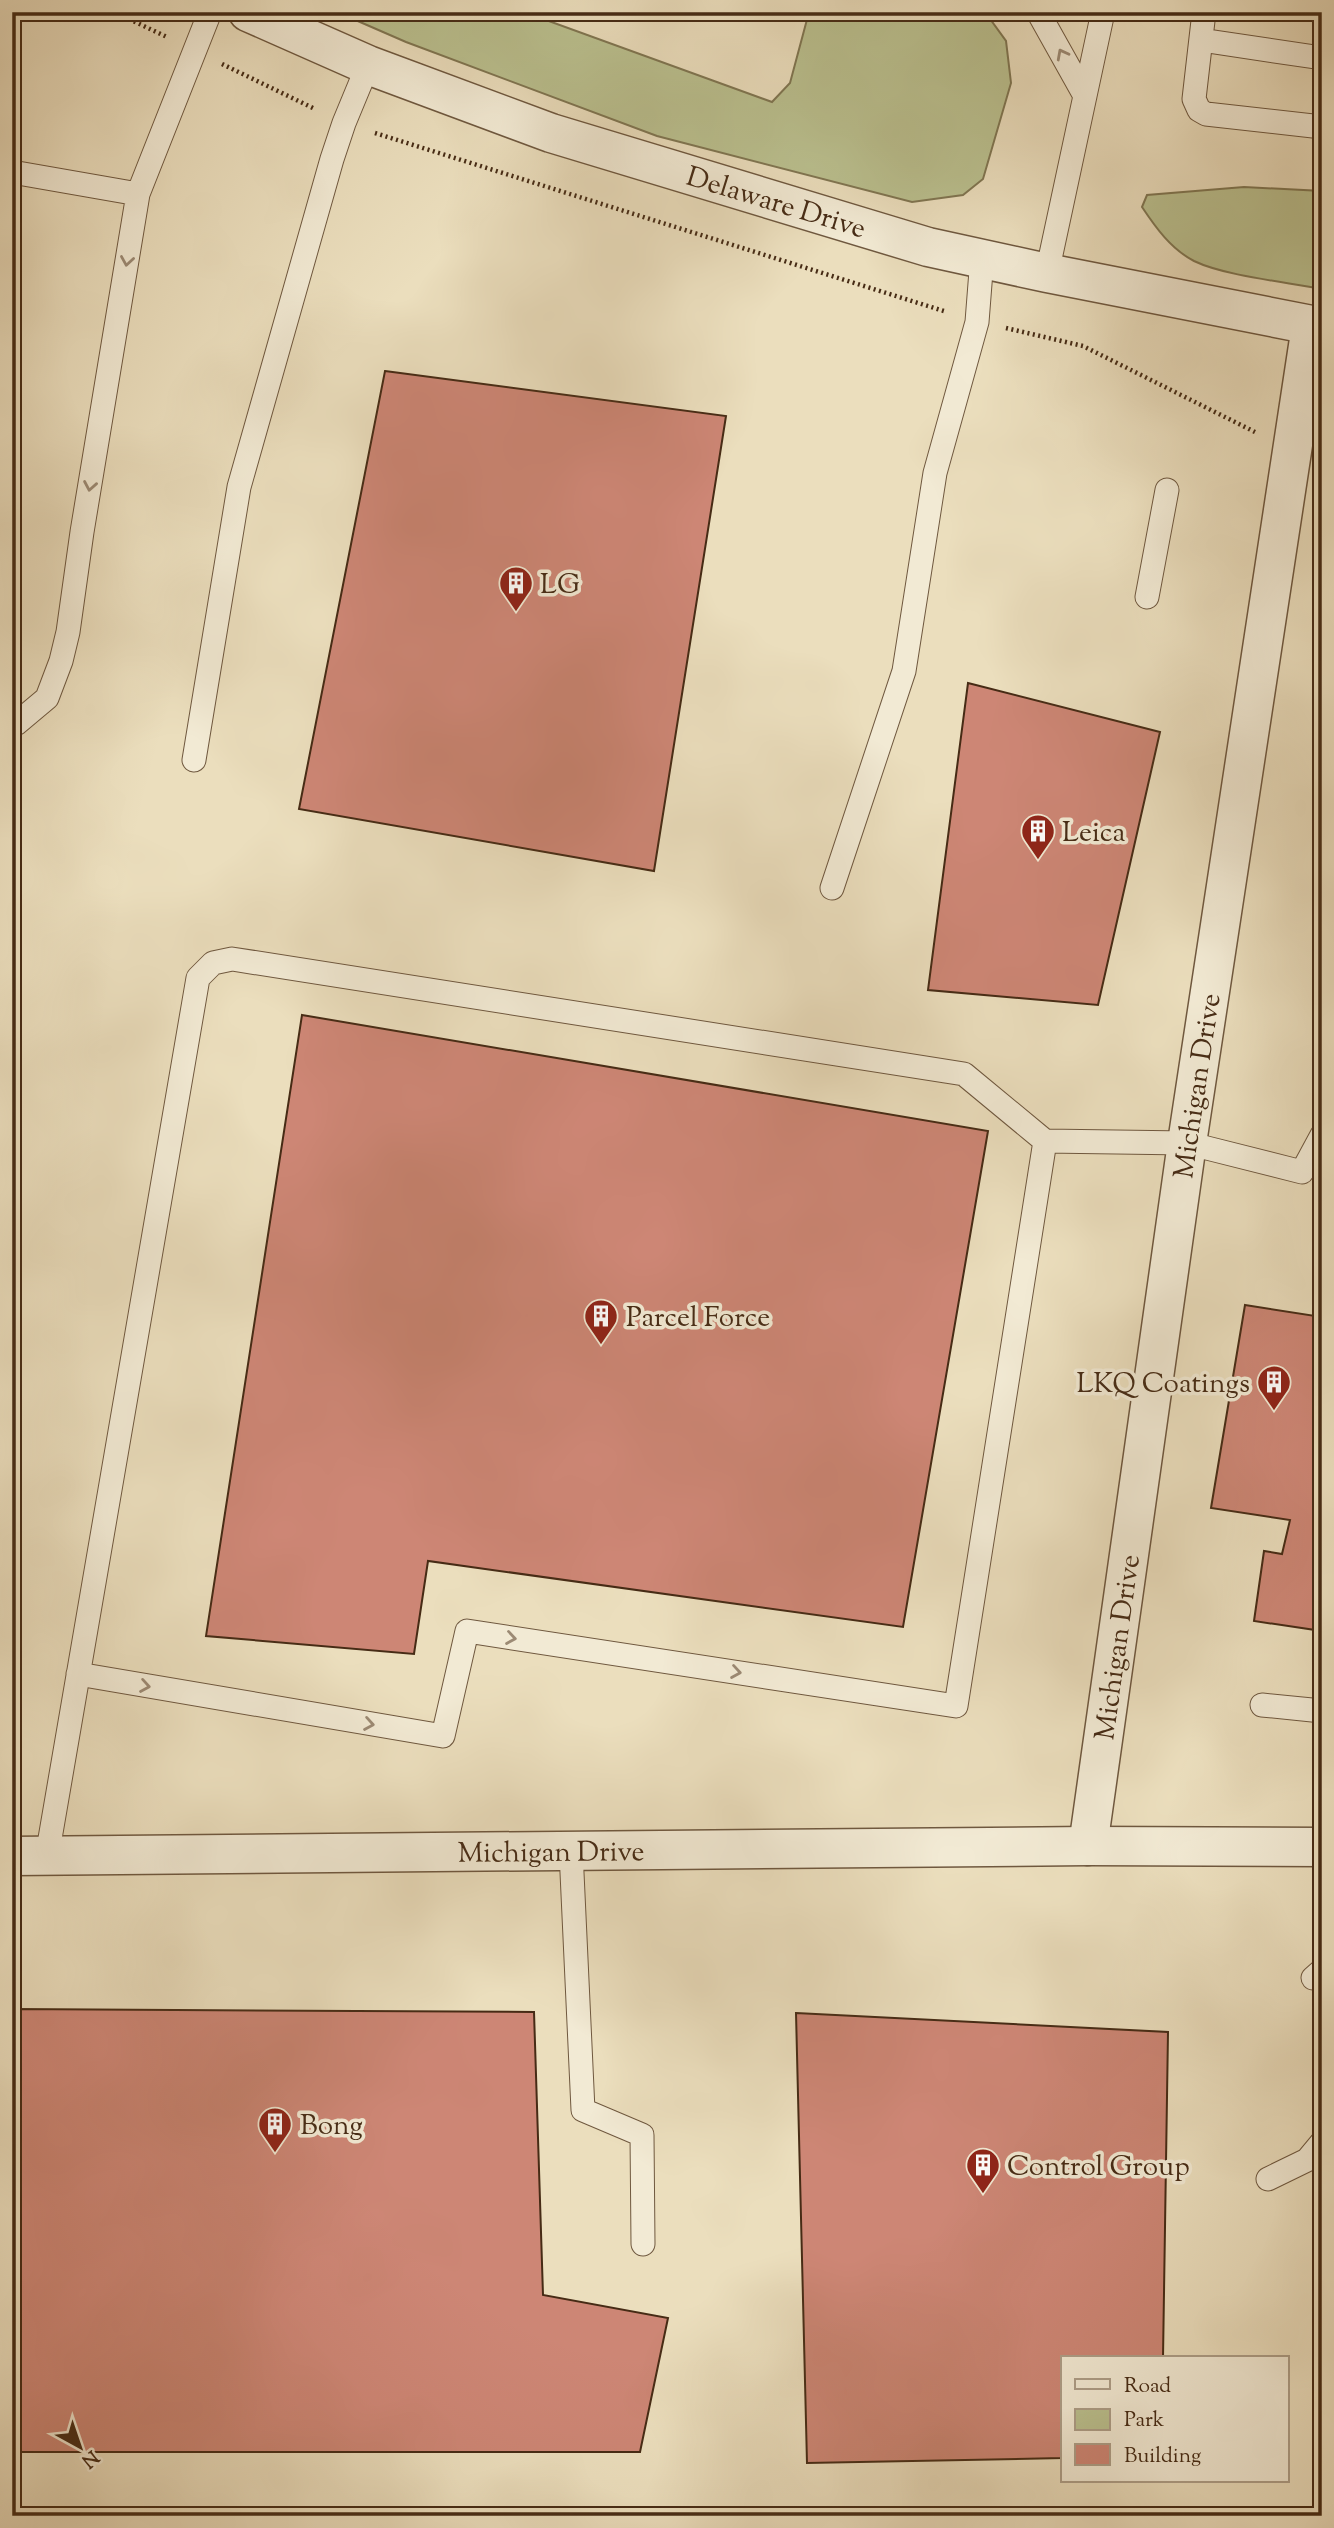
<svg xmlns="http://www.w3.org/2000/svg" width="1334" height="2528" viewBox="0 0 1334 2528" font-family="'Sorts Mill Goudy',serif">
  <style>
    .green { fill: #bac08f; stroke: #807652; stroke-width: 2 }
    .building { fill: #cd8675; stroke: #462b15; stroke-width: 2 }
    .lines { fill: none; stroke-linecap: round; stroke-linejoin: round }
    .lane-casing { stroke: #6f583f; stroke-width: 25 }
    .street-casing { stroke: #6f583f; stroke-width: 41 }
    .path { stroke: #462b15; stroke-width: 4.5; stroke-dasharray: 2 3.5; stroke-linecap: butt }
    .lane { stroke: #f2ead4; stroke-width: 23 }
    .street { stroke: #f2ead4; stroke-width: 38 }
    .oneway { stroke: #9c8a74 }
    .labels { text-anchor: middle; stroke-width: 7; stroke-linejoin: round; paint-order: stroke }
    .street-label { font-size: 28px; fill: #462b15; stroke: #f2ead4 }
    .poi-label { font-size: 28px; fill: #462b15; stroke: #f2ead4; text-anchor: start }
  </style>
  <rect width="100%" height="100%" fill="#ebdebd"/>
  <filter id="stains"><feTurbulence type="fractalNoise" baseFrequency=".00286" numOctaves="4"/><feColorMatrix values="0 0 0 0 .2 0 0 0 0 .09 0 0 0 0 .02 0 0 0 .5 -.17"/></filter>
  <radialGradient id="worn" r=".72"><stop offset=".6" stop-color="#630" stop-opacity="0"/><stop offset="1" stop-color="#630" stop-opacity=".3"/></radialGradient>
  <path class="green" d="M337,12h187l248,90 18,-19 19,-71h176l21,29 5,42 -28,96 -20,16 -51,7 -255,-66 -251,-94z
    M1244,187l78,4v98c-36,-7 -97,-13 -128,-28 -23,-12 -38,-33 -52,-54l5,-12z"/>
  <path class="building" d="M385,371l341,45 -72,455 -355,-62z
    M968,683l192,49 -62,273 -170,-15z
    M302,1015l686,116 -85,496 -475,-66 -14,93 -208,-18z
    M1245,1305l77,12v314l-68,-10 10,-70 18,3 8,-34 -79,-12z
    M12,2009l522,3 9,283 125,23 -28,134h-628z
    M796,2013l372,19 -5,326h-100v100l-256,5z"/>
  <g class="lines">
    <g class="lane-casing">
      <path id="lane" d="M1038,12l47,84
        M1204,12l-10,87 5,11 7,4 116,13
        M1201,40l121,18
        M12,172l126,22
        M1047,273l56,-261
        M1147,597l20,-107
        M12,724h4l31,-26 14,-37 7,-29 14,-100 56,-338 72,-182
        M194,760l45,-273 93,-328 12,-36 24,-58
        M832,888l72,-217 31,-198 42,-151 5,-64
        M78,1674l365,62 24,-105 489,75 89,-565 142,2 115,29 20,-37
        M1262,1705l60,6
        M571,1851l12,259 59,25 1,109
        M47,1856l151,-878 15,-15 19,-4 732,115 81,67
        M1313,1978l9,-8
        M1268,2179l39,-19 15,-18"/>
    </g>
    <g class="street-casing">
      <g id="street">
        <path id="s1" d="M248,12l120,53 183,68 377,114 119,26 275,54"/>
        <path id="s2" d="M1088,1846l99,-703 124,-817"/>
        <path id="s3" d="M12,1856l1076,-10 234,1"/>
      </g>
    </g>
    <path class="path" d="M114,12l53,25
      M222,64l93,45
      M375,133l572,179
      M1006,328l77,18 172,86"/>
    <use href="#lane" class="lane"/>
    <use href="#street" class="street"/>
  </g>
  <defs><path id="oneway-chevron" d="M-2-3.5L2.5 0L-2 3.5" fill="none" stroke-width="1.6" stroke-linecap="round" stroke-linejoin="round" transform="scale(1.75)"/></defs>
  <g class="oneway">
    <use href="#oneway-chevron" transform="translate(1062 54) rotate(-118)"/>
    <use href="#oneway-chevron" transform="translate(127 261) rotate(99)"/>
    <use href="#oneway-chevron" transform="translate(90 486) rotate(100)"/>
    <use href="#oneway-chevron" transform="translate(511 1638) rotate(9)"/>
    <use href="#oneway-chevron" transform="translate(736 1672) rotate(9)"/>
    <use href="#oneway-chevron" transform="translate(145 1686) rotate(10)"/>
    <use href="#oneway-chevron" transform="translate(369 1724) rotate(10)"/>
  </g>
  <defs>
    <g id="building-pin" transform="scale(1.75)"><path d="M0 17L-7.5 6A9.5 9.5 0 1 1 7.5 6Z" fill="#8f2418" stroke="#f2ead4"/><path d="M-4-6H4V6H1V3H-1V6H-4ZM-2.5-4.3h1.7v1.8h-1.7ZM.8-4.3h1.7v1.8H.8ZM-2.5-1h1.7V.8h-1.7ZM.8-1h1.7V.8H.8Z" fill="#fff"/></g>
  </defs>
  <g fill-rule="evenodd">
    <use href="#building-pin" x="516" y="583"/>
    <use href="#building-pin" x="1038" y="831"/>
    <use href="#building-pin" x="601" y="1316"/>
    <use href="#building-pin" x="1274" y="1382"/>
    <use href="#building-pin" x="275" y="2124"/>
    <use href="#building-pin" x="983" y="2165"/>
  </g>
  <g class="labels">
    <g class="street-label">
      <text dy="10" stroke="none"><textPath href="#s1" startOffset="562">Delaware Drive</textPath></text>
      <text dy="10" stroke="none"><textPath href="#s2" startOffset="768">Michigan Drive</textPath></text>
      <text dy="10" stroke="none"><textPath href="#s2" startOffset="201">Michigan Drive</textPath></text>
      <text dy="10" stroke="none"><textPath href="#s3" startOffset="539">Michigan Drive</textPath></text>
    </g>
    <g class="poi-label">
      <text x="540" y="593">LG</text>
      <text x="1062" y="841">Leica</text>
      <text x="626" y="1326">Parcel Force</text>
      <text x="1250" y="1392" text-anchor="end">LKQ Coatings</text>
      <text x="300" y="2134">Bong</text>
      <text x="1007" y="2175">Control Group</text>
    </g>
  </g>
  <rect width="1334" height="2528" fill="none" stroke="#ebdebd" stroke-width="42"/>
  <rect x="14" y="14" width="1306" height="2500" fill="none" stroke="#462b15" stroke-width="3.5"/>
  <rect x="21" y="21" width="1292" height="2486" fill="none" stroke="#462b15" stroke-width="2"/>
  <rect x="1061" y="2356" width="228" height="126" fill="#f2ead4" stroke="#ad9e88" stroke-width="2"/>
  <rect x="1075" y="2379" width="35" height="10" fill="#f2ead4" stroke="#ad9e88" stroke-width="2"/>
  <text x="1124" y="2392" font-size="21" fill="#462b15">Road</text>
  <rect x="1075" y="2409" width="35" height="21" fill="#bac08f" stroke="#ad9e88" stroke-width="2"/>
  <text x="1124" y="2426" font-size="21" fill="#462b15">Park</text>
  <rect x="1075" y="2444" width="35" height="21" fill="#cd8675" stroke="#ad9e88" stroke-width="2"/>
  <text x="1124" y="2462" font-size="21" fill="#462b15">Building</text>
  <g transform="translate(80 2447) rotate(140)" stroke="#f2ead4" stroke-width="5" paint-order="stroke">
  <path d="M0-5L12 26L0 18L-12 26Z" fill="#462b15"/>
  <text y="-10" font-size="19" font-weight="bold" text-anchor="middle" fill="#462b15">N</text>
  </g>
  <rect width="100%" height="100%" filter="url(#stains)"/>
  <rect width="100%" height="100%" fill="url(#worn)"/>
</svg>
